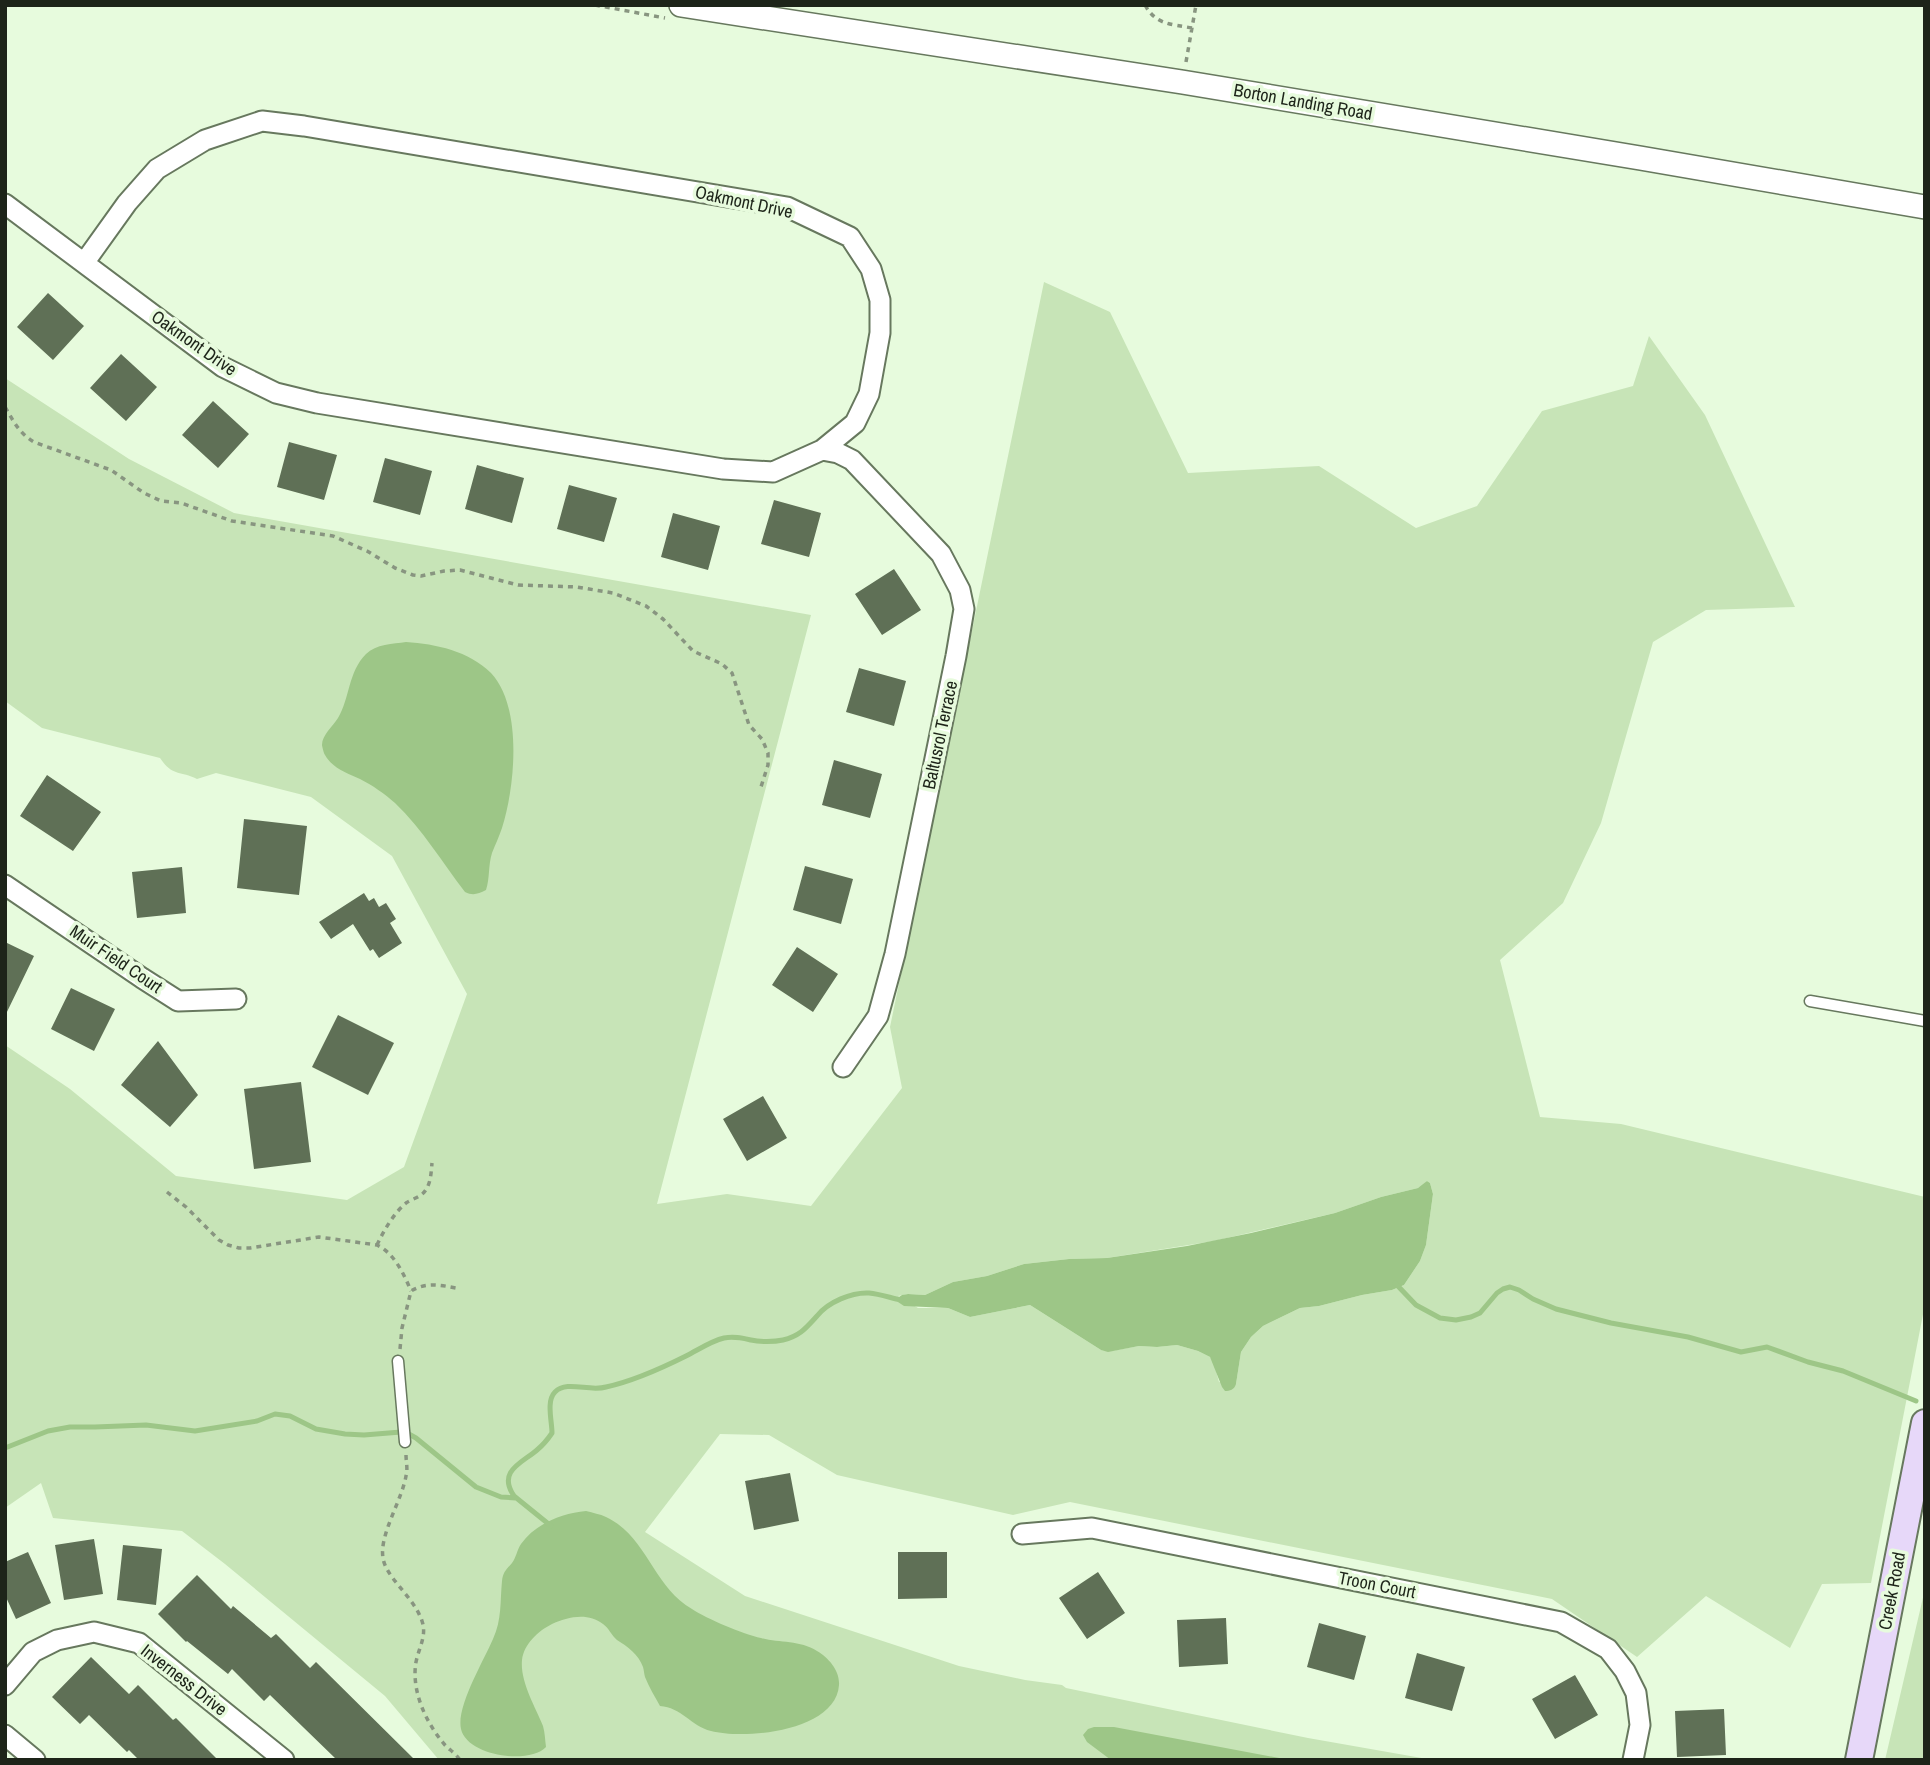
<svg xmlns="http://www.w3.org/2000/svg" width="1930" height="1765" viewBox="0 0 1930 1765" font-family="'Archivo Narrow',sans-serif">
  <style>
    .green { fill: #c7e4b7; fill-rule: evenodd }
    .water { fill: #9dc687 }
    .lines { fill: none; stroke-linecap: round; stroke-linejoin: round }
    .stream { stroke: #9dc687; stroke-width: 5 }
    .building { fill: #5f7056 }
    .service-casing { stroke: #67785e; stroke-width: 13 }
    .minor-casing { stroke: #67785e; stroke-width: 23 }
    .tertiary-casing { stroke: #67785e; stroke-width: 26 }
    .secondary-casing { stroke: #67785e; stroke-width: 30 }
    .path { stroke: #889580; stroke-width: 3.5; stroke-dasharray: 5 5; stroke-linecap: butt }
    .service { stroke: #fff; stroke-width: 10 }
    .minor { stroke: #fff; stroke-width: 19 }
    .tertiary { stroke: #fff; stroke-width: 23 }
    .secondary { stroke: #e7d8f9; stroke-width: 26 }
    .labels { text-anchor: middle; stroke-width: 7; stroke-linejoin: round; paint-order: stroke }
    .street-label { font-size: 18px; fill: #1d2419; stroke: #e7fbdd }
  </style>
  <rect width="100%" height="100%" fill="#e7fbdd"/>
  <path class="green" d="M1044,282l66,30 78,161 131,-7 97,62 61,-22 65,-95 91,-25 16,-50 56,79 90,192 -89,3 -53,32 -52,181 -38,80 -63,57 40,157 81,7 304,73v107l-54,279 -49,1 -32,64 -84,-52 -69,61 -85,-58 -482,-97 -57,13 -176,-40 -68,-40 -49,-1 -75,98 100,64 214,70 66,14 37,5 4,3 242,50 125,22h-994l-54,-64 -160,-132 -43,-33 -129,-13 -12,-35 -36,25v-463l65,44 106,87 171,24 57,-33 63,-173 -75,-138 -81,-59 -95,-24 -19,6c-18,-9 -24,-2 -37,-21l-118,-30 -37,-27v-323l124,81 105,54 577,102 -154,589 70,-10 84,12 91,-118 -12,-61zM1427,1181l3,2 3,11 -7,51 -6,16 -16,24 -12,5 -30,5 -43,11 -19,2 -37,18 -12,11 -10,15 -5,32 -17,-2 -5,-19 -4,-6 -12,-6 -21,-6 -20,2 -18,-1 -28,5 -10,-1 -71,-45 -60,12 -22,-9h-30l-20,-12 10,-2 17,1 28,-13 34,-6 37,-12 45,-5 38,-1 107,-17 121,-28 46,-16 37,-9 5,-2z
    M1925,1589v171h-40z"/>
  <path class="water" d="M406,642c30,2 63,9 85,31 32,34 24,114 11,155 -3,9 -7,17 -10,25 -4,13 -2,25 -6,37 -8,4 -13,6 -21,2 -23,-30 -42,-62 -70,-89 -10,-9 -23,-18 -35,-24 -13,-6 -28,-11 -35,-24 -1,-1 -3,-9 -3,-10 0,-10 11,-19 16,-27 12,-20 10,-46 28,-64 10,-10 27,-10 40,-12z
    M1427,1181l3,2 3,11 -7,51 -6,16 -16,24 -12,5 -30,5 -43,11 -19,2 -37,18 -12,11 -10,15 -5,32c-2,6 -6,7 -11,7l-3,-4 -12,-30 -12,-6 -21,-6 -20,2 -18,-1 -31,6 -7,-2 -71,-45 -60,12 -22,-9 -44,-2 -6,-4 -2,-3 6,-4 6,-1 17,1 28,-13 34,-6 37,-12 45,-5 38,-1 80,-12 64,-13 84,-20 46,-16 37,-9z
    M586,1511c7,2 14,3 20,6 41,19 47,70 86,92 15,10 51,25 69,29 18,5 39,2 56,13 12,7 23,20 22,34 -3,46 -93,55 -128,46 -20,-5 -30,-24 -51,-25 -5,-9 -11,-19 -15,-29 -1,-3 -1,-7 -2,-10 -4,-12 -16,-21 -26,-27 -6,-5 -8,-12 -14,-16 -15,-12 -36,-7 -51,0 -14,7 -28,20 -30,36 -2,22 13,46 21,66 2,7 2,14 3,21 -17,18 -79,9 -85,-18 -5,-22 23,-69 32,-90 9,-19 7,-38 9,-58 1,-9 4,-11 10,-18 4,-5 5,-13 9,-19 14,-20 41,-31 65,-33z
    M1094,1727h20l176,33h-179l-24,-18 -4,-7 5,-6z"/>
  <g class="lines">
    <path class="stream" d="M1395,1283l21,22 24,13 16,2 15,-3 9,-4 17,-20 6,-4 7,-2 9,3 14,9 23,10 55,14 77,14 53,15 26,-5 41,15 35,9 73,30
      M5,1448l43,-17 22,-4h25l51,-2 49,6 62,-10 18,-7 15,2 26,13 29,5 19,1 37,-3 6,1 9,5 60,49 25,10 15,1
      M551,1526l-37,-30c-17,-25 8,-33 23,-46 6,-5 11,-11 15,-17 0,-12 -6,-32 3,-41 12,-12 34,0 51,-5 28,-6 54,-18 80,-31 12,-6 25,-15 38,-18 10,-2 18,0 27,2 9,2 23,2 32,0 17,-4 23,-12 34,-24 11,-14 35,-24 52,-23 11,1 22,5 32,7"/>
  </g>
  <path class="building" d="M48,293l36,33 -31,34 -36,-33z
    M121,354l36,33 -31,34 -36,-33z
    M213,401l36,33 -31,34 -36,-33z
    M289,442l48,13 -13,45 -47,-13z
    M385,458l47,13 -12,44 -47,-13z
    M477,465l47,13 -12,45 -47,-14z
    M569,485l48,13 -13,44 -47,-13z
    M774,500l47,13 -12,44 -48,-13z
    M673,513l47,13 -12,44 -47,-13z
    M894,569l27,41 -39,25 -27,-41z
    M859,668l47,13 -12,45 -48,-14z
    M834,760l48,14 -12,44 -48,-13z
    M47,775l54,37 -28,39 -53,-35z
    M244,819l63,7 -8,69 -62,-7z
    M805,866l48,13 -12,45 -48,-14z
    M182,867l4,46 -49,5 -5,-46z
    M364,893l5,8 5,-3 5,9 7,-4 10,16 -6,4 12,20 -23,15 -6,-9 -3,2 -17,-27 -22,15 -12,-17z
    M5,942l29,14 -29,60z
    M797,947l41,27 -25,38 -41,-27z
    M71,988l44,21 -21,42 -43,-22z
    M338,1015l56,28 -26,52 -56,-28z
    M158,1041l40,54 -28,32 -49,-42z
    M301,1082l10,80 -57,7 -10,-80z
    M763,1096l24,42 -40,23 -24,-42z
    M790,1473l9,48 -45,9 -9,-49z
    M94,1539l9,55 -39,6 -9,-55z
    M123,1545l39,4 -6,56 -39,-5z
    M28,1552l23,51 -35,16 -11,-24v-33z
    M898,1552h49v46l-49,1z
    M1098,1572l27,41 -38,26 -28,-41z
    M197,1575l34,34 2,-3 38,32 5,-4 34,34 6,-6 99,98h-78l-67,-65 -6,6 -32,-32 -4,5 -41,-33 -1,1 -28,-28z
    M1226,1618l2,46 -49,3 -2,-47z
    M1319,1623l47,13 -12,44 -47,-13z
    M1417,1653l48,14 -13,44 -47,-13z
    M91,1657l38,37 9,-9 35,35 3,-2 42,42h-79l-10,-10 -2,2 -38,-37 -9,9 -28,-27z
    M1575,1675l23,40 -43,24 -23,-40z
    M1724,1709l2,46 -49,2 -2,-46z"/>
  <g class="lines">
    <g class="service-casing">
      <path id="service" d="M1810,1001l115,20
        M398,1361l7,81"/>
    </g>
    <g class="minor-casing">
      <path id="minor" d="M5,204l218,163 53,26 41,10 406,66 50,3 49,-22 33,-27 14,-29 11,-61v-33l-9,-31 -21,-32 -63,-30 -483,-81 -42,-5 -57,19 -48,29 -30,34 -43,60
        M822,450l16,3 14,7 89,94 19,36 4,19 -8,47 -61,298 -17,62 -35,51
        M5,885l137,93 36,23 58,-2
        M1022,1534l70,-6 469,94 47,27 17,22 11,22 4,32 -7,35
        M5,1685l28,-33 24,-12 37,-8 45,11 145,117
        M5,1735l30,25"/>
    </g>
    <g class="tertiary-casing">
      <path id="tertiary" d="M681,5l501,77 458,76 285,49"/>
    </g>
    <g class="secondary-casing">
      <path id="secondary" d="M1859,1760l66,-337"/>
    </g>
    <path class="path" d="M595,5l70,13
      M1145,5c11,20 26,19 47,23
      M1186,62l10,-57
      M5,407c9,15 14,26 29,35l77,28 33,23 17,8 20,2 51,18 101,15 34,15 28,17 18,7 8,1 23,-5 16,-1 58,15 59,2 36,6 33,13 17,13 30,32 29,13 10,9 17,52 13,14 6,14v12l-8,25
      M167,1192l19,15 33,33 9,5 11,3h11l69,-11 58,8c17,8 27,29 34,46
      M377,1245c7,-15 17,-32 29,-42 6,-4 15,-6 19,-12 6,-8 6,-18 7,-28
      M400,1349l2,-21 9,-37c15,-9 29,-6 45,-3
      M406,1455c0,7 2,14 0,21 -4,24 -27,59 -23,82 3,20 31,39 39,63 5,15 -3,26 -6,41 -5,29 10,61 29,83 5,5 11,9 15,15"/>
    <use href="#service" class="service"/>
    <use href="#minor" class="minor"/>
    <use href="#tertiary" class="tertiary"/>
    <use href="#secondary" class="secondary"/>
  </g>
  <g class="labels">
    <g class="street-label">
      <text transform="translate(1303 102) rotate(10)" y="6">Borton Landing Road</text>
      <text transform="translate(744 202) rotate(12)" y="6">Oakmont Drive</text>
      <text transform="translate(194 343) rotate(35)" y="6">Oakmont Drive</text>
      <text transform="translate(940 735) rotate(-78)" y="6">Baltusrol Terrace</text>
      <text transform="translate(116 959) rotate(34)" y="6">Muir Field Court</text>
      <text transform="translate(1377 1585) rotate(11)" y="6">Troon Court</text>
      <text transform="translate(1892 1591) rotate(-79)" y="6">Creek Road</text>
      <text transform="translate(184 1680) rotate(38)" y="6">Inverness Drive</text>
    </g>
  </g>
  <rect width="1930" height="1765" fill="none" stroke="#1d2419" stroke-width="14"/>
</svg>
